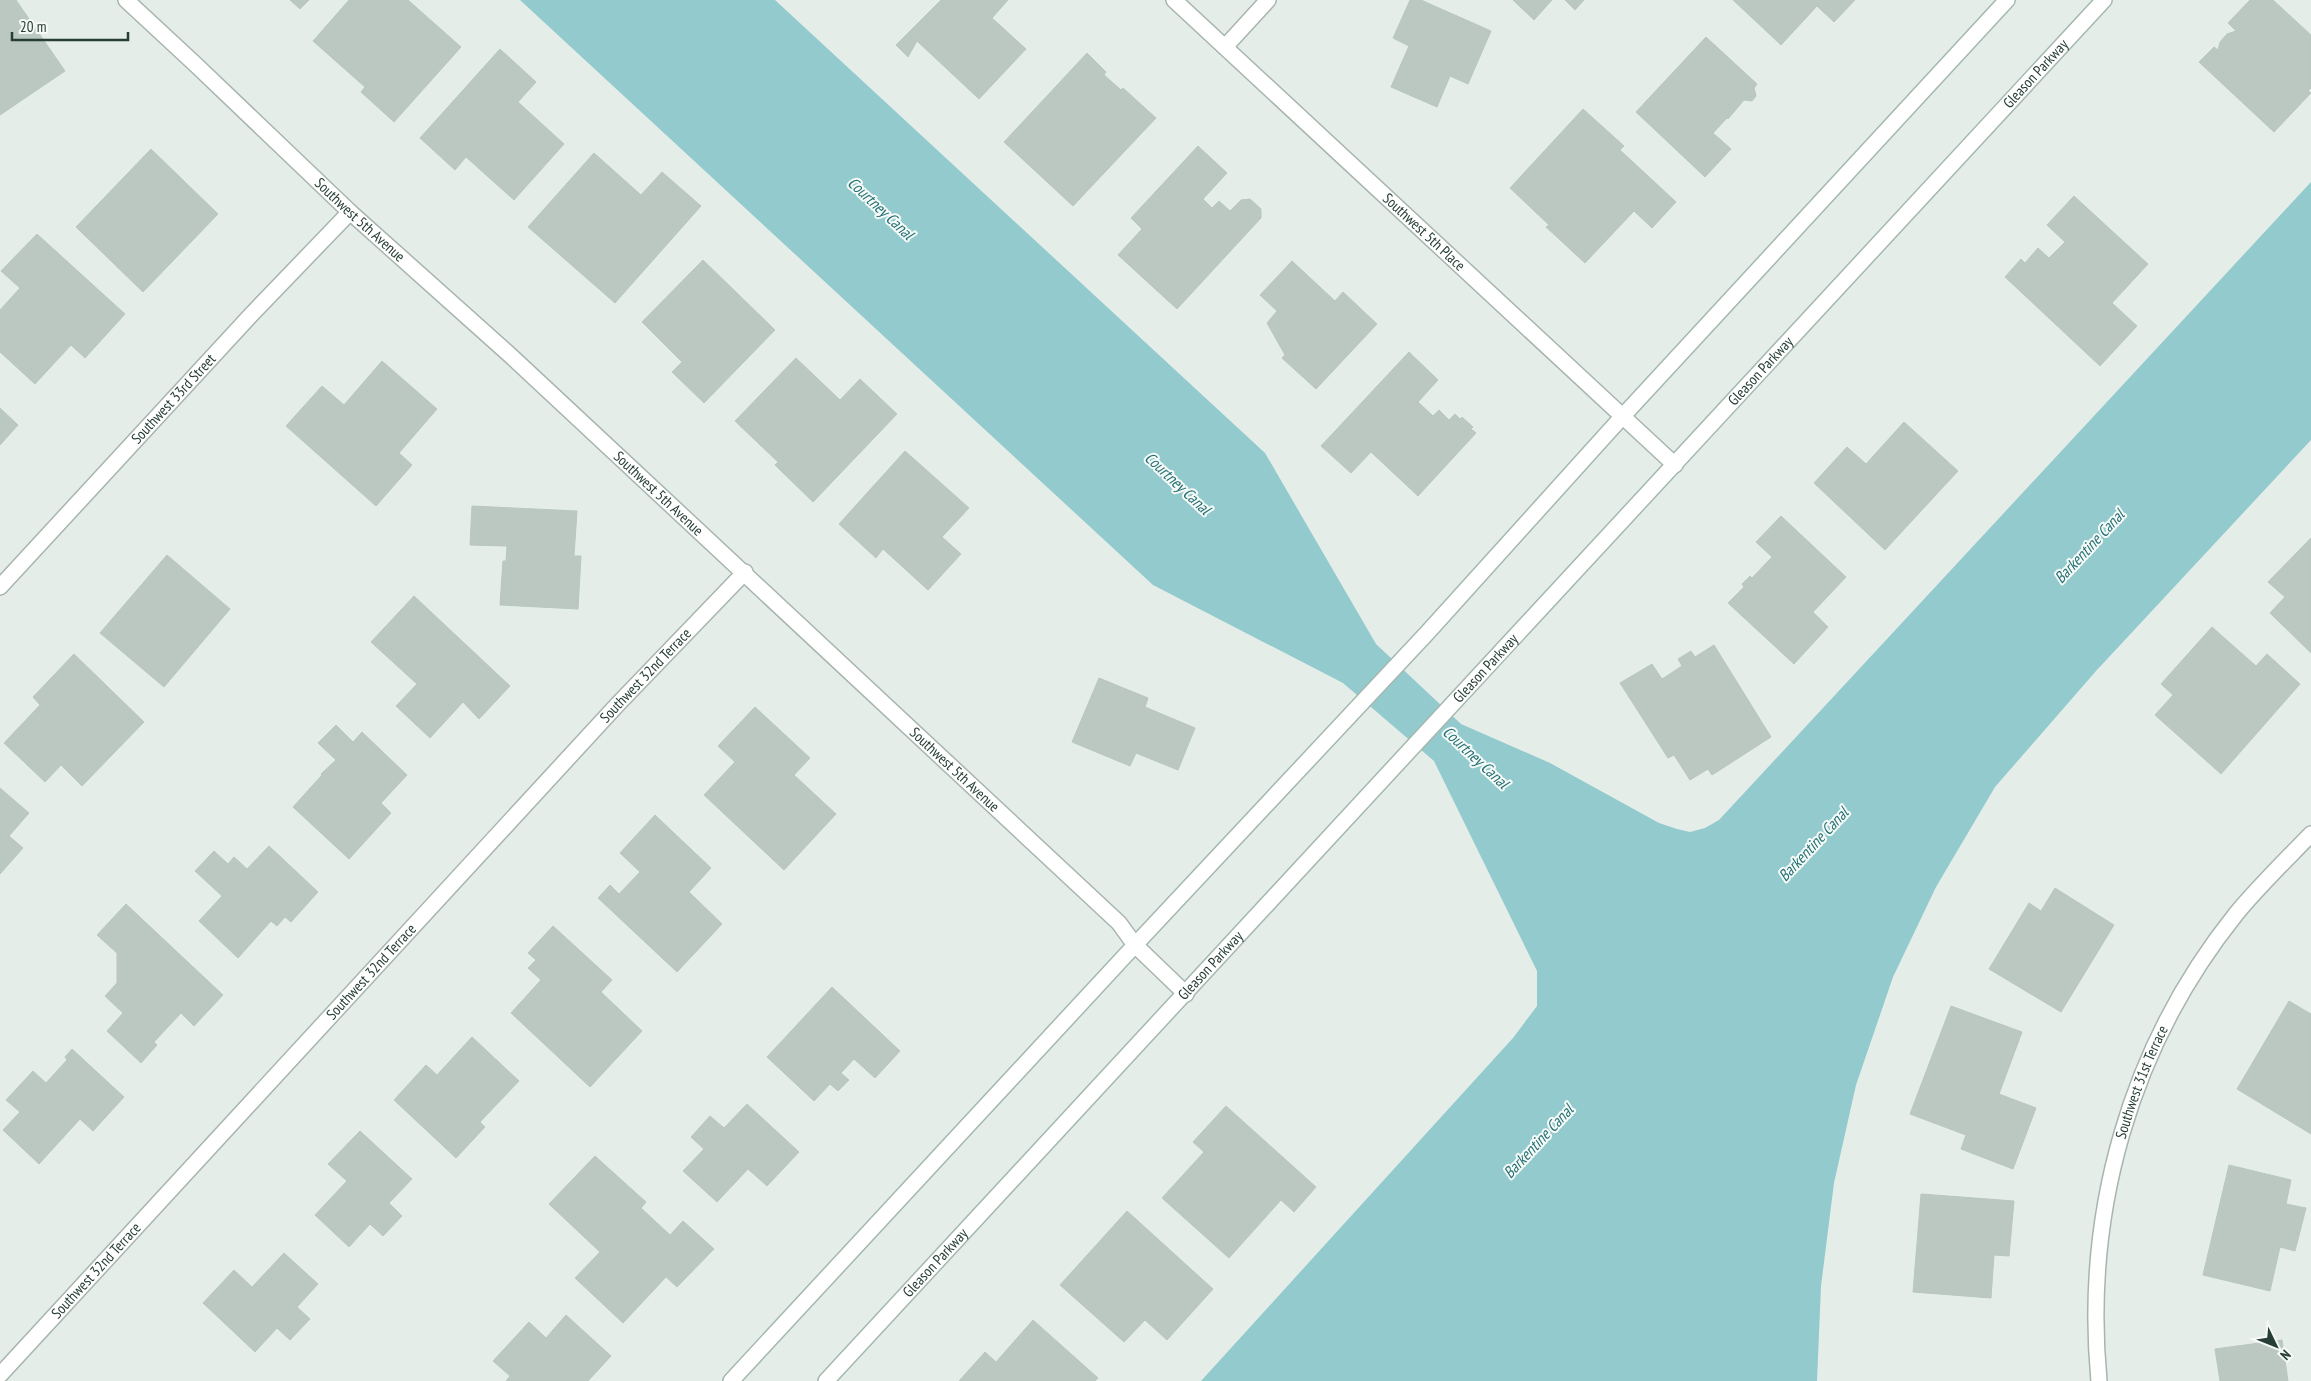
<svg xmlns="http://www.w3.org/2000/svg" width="2311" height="1381" viewBox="0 0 2311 1381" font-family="'PT Sans Narrow',sans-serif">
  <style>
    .water { fill: #92cacd }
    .building { fill: #bbc8c2; stroke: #b8c7bf }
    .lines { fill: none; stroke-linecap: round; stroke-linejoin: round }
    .minor-casing { stroke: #a8b5af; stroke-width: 18 }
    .secondary-casing { stroke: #a5b8b0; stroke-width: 18 }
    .minor { stroke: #fff; stroke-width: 15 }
    .secondary { stroke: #fff; stroke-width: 15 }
    .labels { text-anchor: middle; stroke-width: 4; stroke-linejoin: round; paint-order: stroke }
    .street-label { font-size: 15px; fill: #263e35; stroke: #f6faf7 }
    .water-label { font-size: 16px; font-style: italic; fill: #247076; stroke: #f6faf7 }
  </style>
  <rect width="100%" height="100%" fill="#e5ede9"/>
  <path class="water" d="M520,0h255l490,453 111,191 85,80 89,39 109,60 18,6 13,3 15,-4 14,-8 592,-638v258l-215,231 -101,116 -59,100 -43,90 -37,108 -22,98 -13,103 -4,95h-616l312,-343 24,-32v-35l-103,-210 -91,-78 -190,-98z"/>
  <path class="building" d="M0,0h16l49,71 -65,44z
    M290,0h19l-9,9z
    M349,0h59l53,47 -67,75 -33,-30 4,-5 -52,-46z
    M941,0h67l-16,18 34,31 -47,50 -62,-58 -9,16 -12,-12z
    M1410,0h11l70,31 -23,53 -18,-8 -13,31 -46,-20 18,-41 -16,-8z
    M1513,0h39l-18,20z
    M1565,0h19l-9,10z
    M1733,0h122l-21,22 -17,-16 -36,39z
    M2250,0h23l38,35v53l-3,3 3,2 -37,39 -75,-70 15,-15 4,3 2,-8 7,-8 9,-3 -8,-8z
    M1706,37l51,47 -3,4 2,8 -4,5 -8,-1 -16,19 -1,-1 -14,15 18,16 -26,28 -69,-65z
    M500,49l36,33 -18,20 46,42 -50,56 -48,-43 -11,13 -35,-32z
    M1087,53l19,19 -2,3 17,15 2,-2 33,30 -83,88 -69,-64z
    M1583,109l41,37 -4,4 56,52 -24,26 -18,-17 -49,52 -39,-36 3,-2 -39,-37z
    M1198,146l29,27 -24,26 9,9 7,-7 11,10 11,-11 9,-1 11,10v9l-84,91 -59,-54 24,-26 -11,-11z
    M151,149l67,65 -75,78 -67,-65z
    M594,153l47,42 21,-23 39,34 -86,97 -87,-76z
    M2074,196l74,68 -36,39 25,23 -37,40 -95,-89 16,-18 4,4 13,-15 11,10 16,-16 -18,-17z
    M37,234l88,80 -40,44 -14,-13 -36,39 -35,-32v-42l20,-22 -19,-17z
    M703,260l72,70 -71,73 -32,-31 10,-10 -40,-40z
    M1292,261l43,40 8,-9 34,32 -61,65 -34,-31 3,-3 -18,-32 10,-12 -17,-16z
    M1409,352l29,28 -20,22 15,14 6,-6 10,10 6,-6 5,5 2,-2 11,10 -2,2 5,4 -58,63 -47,-44 -20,21 -30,-27z
    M796,358l44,42 20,-21 37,35 -84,88 -38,-37 3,-3 -43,-41z
    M382,361l55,48 -38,44 13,12 -36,41 -90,-80 36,-40 22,19z
    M0,408l18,17 -18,20z
    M1904,422l54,49 -73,79 -71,-67 33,-36 19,17z
    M905,451l64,57 -27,29 19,17 -33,36 -45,-41 -7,9 -37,-34z
    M472,506l105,5 -3,45h7l-3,53 -78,-4 3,-44h3l1,-15 -37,-1z
    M1781,516l65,61 -33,35 15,15 -34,37 -66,-61 16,-16 -2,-3 8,-8 2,2 20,-21 -16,-15z
    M2311,538v115l-41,-40 15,-16 -17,-15z
    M167,555l63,54 -66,78 -64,-54z
    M414,596l96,90 -31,33 -16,-17 -33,36 -34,-32 21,-22 -46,-42z
    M2212,627l44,39 11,-12 33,30 -79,90 -66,-59 18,-20 -12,-11z
    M1714,645l57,92 -59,38 -4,-6 -18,11 -16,-25 -6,3 -48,-75 32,-19 10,15 20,-13 -4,-7 13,-8 4,6z
    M74,654l70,68 -62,64 -21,-21 -16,17 -41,-39 36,-38 -7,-8z
    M1099,678l49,20 -3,9 50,21 -17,42 -42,-17 -6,13 -58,-24z
    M755,707l55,51 -16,17 42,39 -52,56 -80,-75 31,-33 -17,-16z
    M336,725l17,17 9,-10 45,43 -26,28 10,10 -42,46 -56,-52 29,-32 -1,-1 15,-14 -18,-17z
    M0,788l29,25 -20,23 14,12 -23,26z
    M655,815l56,53 -22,24 33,32 -45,48 -79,-74 12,-13 9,9 21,-22 -20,-19z
    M269,846l49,46 -27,30 -6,-5 -8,9 -6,-5 -33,37 -39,-37 23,-25 -27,-25 19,-20 14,13 6,-7 13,12z
    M2055,888l59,37 -53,87 -72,-43 40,-66 12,8z
    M126,904l97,91 -29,31 -13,-13 -27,29 3,3 -16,18 -34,-32 16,-18 -18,-17 12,-13v-30l-20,-18z
    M553,926l59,54 -11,12 41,39 -52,56 -79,-74 30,-33 -13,-12 8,-8 -8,-7z
    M832,987l68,64 -25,27 -21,-19 -13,14 8,7 -11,11 -8,-7 -16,17 -47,-44z
    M2289,1001l22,13v120l-74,-45z
    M1951,1006l71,26 -23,62 37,14 -23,61 -52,-20 5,-14 -56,-21z
    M472,1037l47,44 -39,41 5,5 -29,31 -62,-58 32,-35 11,10z
    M72,1049l52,48 -31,34 -13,-12 -41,45 -36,-34 17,-18 -14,-12 27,-29 13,12 21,-23 -2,-3z
    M747,1104l52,48 -32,34 -19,-17 -31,33 -34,-31 21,-22 -13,-12 19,-21 14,12z
    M1226,1106l90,81 -22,25 -13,-12 -52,58 -67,-60 42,-46 -11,-10z
    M360,1131l52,48 -23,24 13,13 -19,20 -13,-12 -21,23 -34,-32 32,-34 -19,-17z
    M595,1156l51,46 -5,6 29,27 13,-14 31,28 -37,38 -11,-10 -43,46 -48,-45 25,-26 -51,-48z
    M2229,1165l62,15 -5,24 20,4 -11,43 -15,-4 -10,44 -67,-16z
    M1921,1194l93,7 -5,55 -15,-1 -3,43 -78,-6z
    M1127,1211l86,78 -46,51 -22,-20 -21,22 -64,-57z
    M284,1253l34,31 -21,23 13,12 -20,21 -13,-12 -22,24 -52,-49 31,-33 18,17z
    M566,1315l45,41 -23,25h-82l4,-5 -17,-15 36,-39 17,16z
    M1033,1320l65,58 -3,3h-136l26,-29 11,10z
    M2282,1340l6,41h-68l-5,-32z"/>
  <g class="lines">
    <g class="minor-casing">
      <g id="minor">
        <path id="s1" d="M126,0l69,64 155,148 161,144 608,567 16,22 51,49"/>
        <path id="s2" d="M1174,0l501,465"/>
        <path d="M1225,47l43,-47"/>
        <path id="s3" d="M0,587l250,-271 100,-104"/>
        <path id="s4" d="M0,1375l617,-670 128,-133"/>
        <path id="s5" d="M2099,1381c-16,-168 31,-335 137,-467 23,-28 50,-54 75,-80"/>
      </g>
    </g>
    <g class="secondary-casing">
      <g id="secondary">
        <path d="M731,1381l404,-436 293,-313 194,-215 385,-417"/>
        <path id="s6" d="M826,1381l1278,-1381"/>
      </g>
    </g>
    <use href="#minor" class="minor"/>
    <use href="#secondary" class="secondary"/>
  </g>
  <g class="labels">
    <g class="street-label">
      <text dy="5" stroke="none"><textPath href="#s6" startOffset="1781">Gleason Parkway</textPath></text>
      <text dy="5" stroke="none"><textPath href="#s1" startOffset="321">Southwest 5th Avenue</textPath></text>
      <text dy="5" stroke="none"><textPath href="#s2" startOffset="341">Southwest 5th Place</textPath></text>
      <text dy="5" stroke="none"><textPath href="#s6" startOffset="1376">Gleason Parkway</textPath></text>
      <text dy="5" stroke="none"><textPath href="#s3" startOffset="256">Southwest 33rd Street</textPath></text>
      <text dy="5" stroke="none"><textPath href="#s1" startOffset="726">Southwest 5th Avenue</textPath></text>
      <text dy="5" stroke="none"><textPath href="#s6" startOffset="971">Gleason Parkway</textPath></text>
      <text dy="5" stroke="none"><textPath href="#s4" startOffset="952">Southwest 32nd Terrace</textPath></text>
      <text dy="5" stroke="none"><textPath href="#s1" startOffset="1131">Southwest 5th Avenue</textPath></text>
      <text dy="5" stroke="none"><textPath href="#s6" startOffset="566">Gleason Parkway</textPath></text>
      <text dy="5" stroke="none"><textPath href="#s4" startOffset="548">Southwest 32nd Terrace</textPath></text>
      <text dy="5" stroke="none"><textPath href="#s5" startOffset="305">Southwest 31st Terrace</textPath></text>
      <text dy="5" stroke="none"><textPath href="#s6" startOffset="161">Gleason Parkway</textPath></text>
      <text dy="5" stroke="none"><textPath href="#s4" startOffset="142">Southwest 32nd Terrace</textPath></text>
    </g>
    <g class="water-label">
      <text transform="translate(881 208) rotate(43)" y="6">Courtney Canal</text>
      <text transform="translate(1178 483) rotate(43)" y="6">Courtney Canal</text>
      <text transform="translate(2089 546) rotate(-47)" y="6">Barkentine Canal</text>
      <text transform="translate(1476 757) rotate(43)" y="6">Courtney Canal</text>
      <text transform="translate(1813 844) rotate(-47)" y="6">Barkentine Canal</text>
      <text transform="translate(1538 1141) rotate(-47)" y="6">Barkentine Canal</text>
    </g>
  </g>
  <g transform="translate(2276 1346) rotate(133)" stroke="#f6faf7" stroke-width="4" paint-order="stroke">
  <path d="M0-4L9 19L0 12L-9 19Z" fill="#263e35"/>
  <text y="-8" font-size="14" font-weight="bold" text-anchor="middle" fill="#263e35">N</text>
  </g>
  <path d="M12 32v8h116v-8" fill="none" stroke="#263e35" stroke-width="2.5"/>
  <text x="20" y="32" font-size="15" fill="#263e35" stroke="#f6faf7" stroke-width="4" paint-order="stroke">20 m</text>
</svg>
